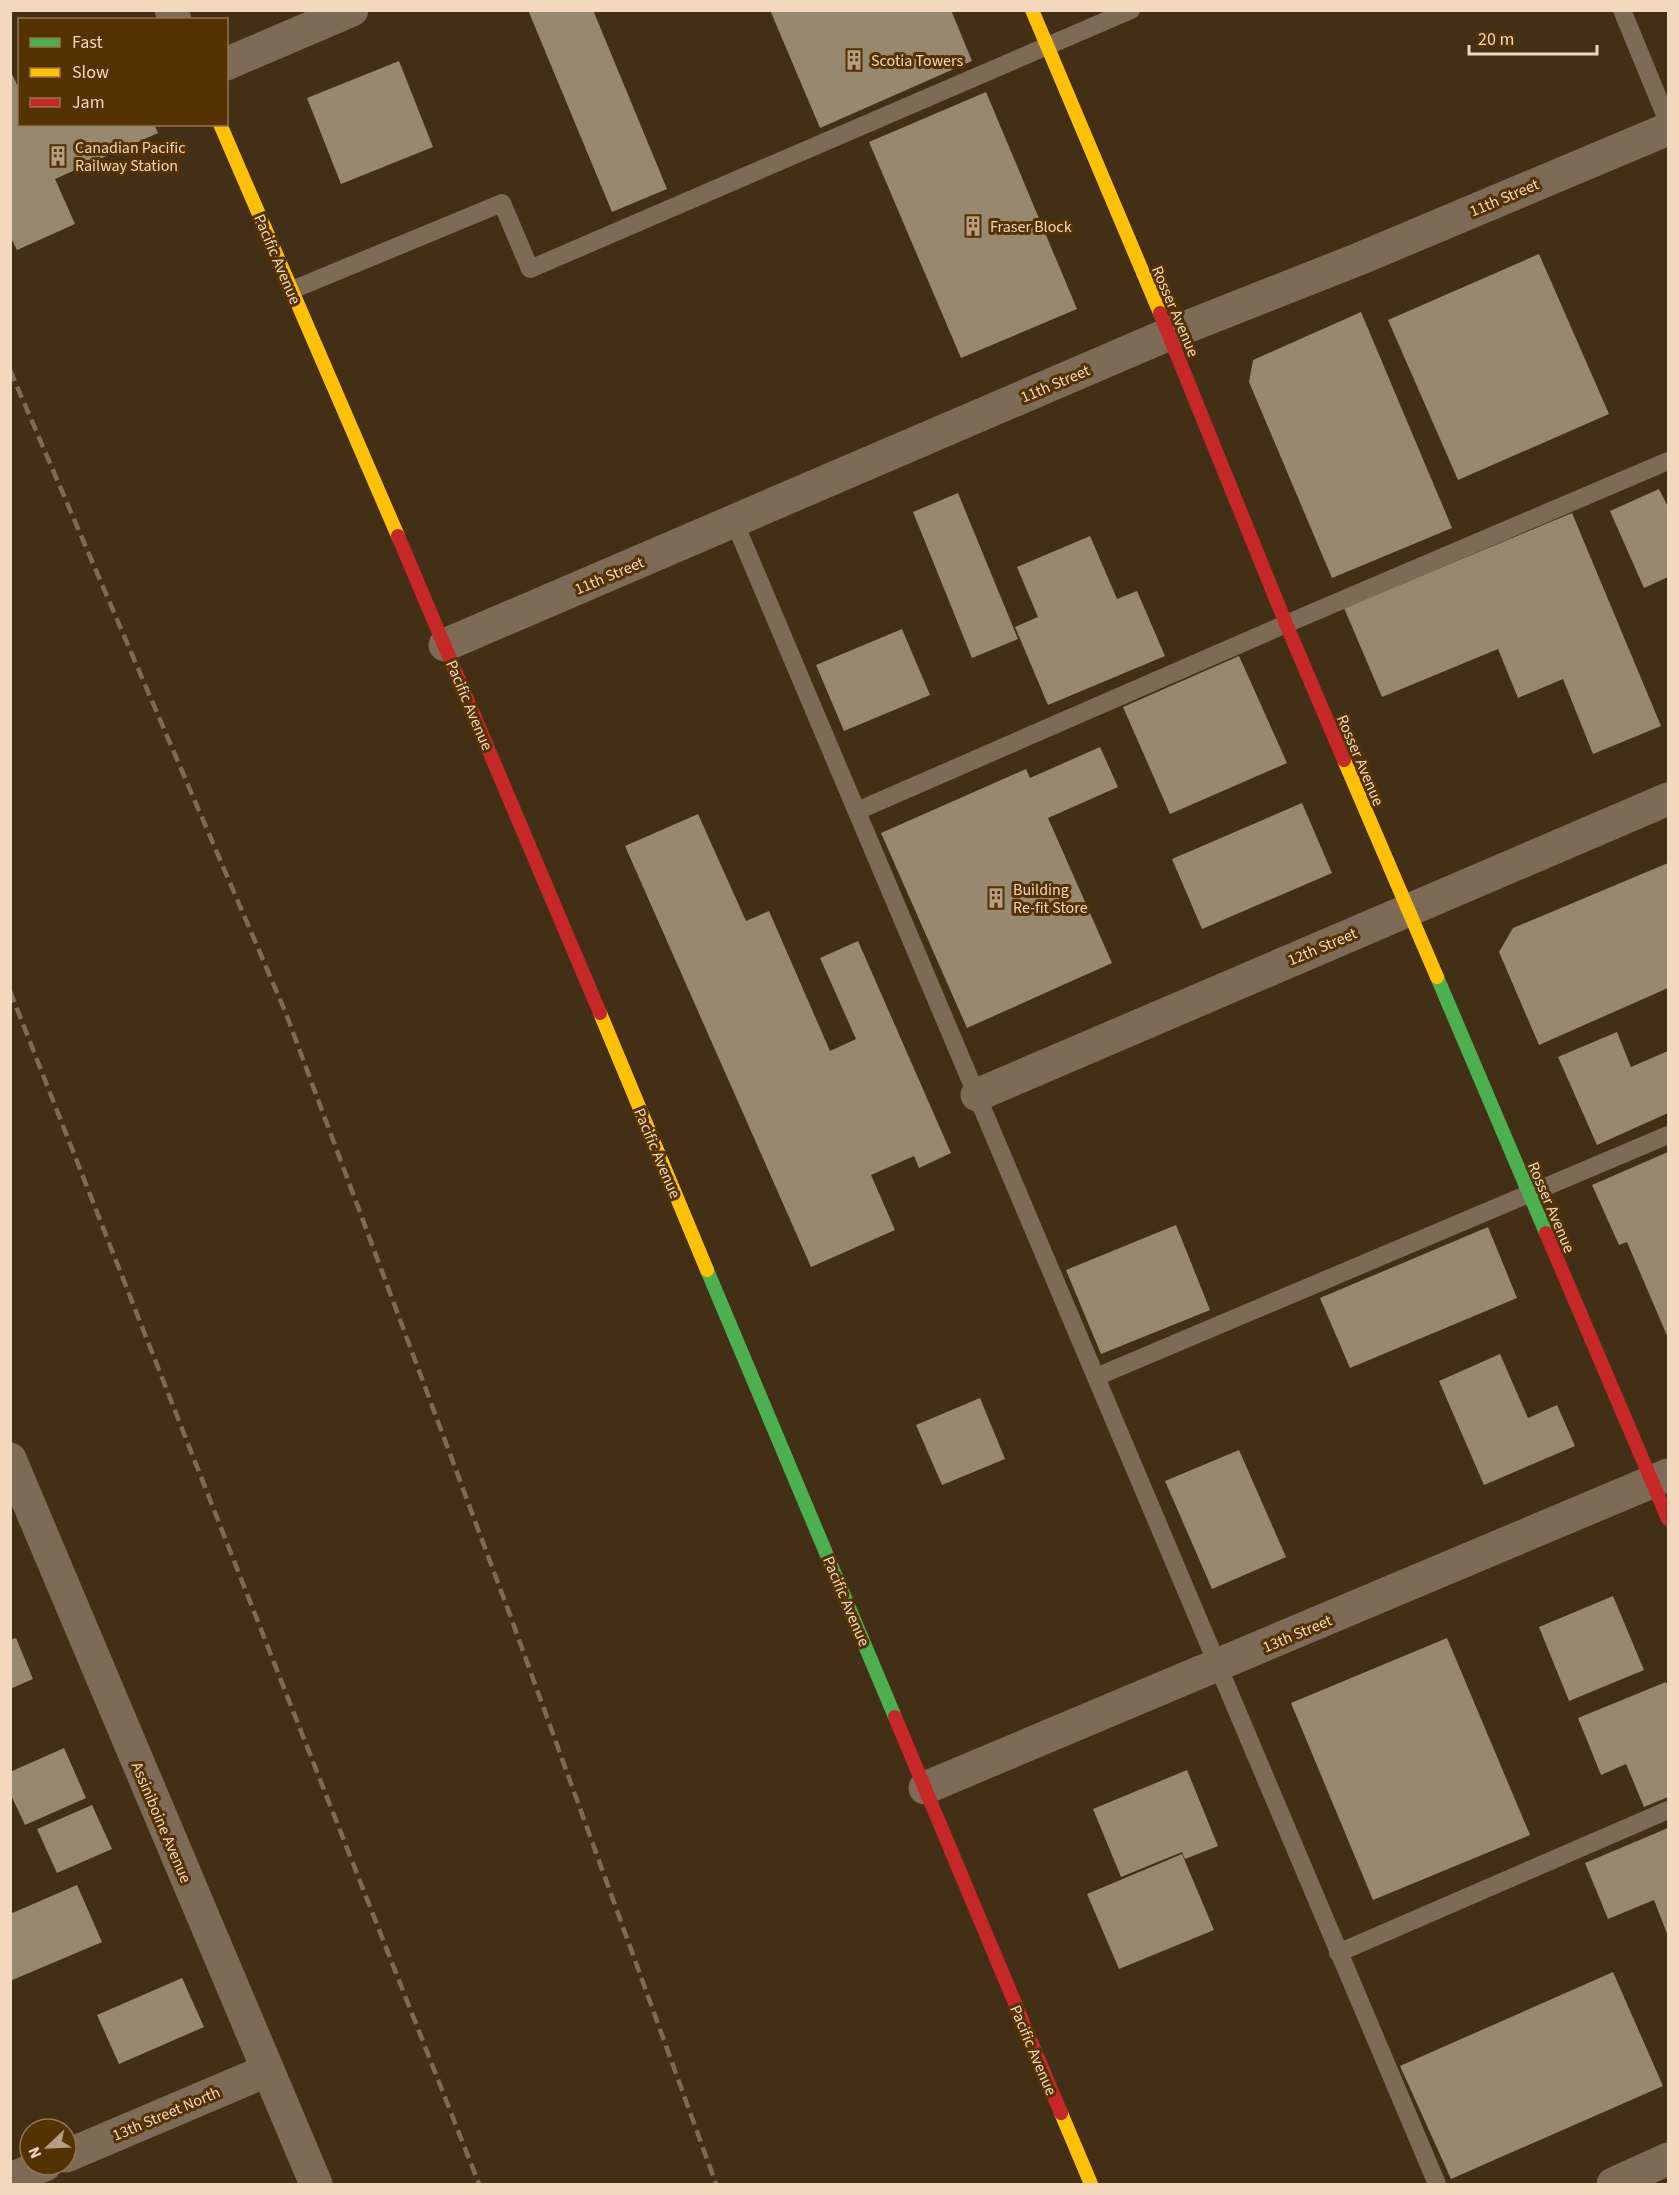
<svg xmlns="http://www.w3.org/2000/svg" width="1679" height="2195" viewBox="0 0 1679 2195" font-family="'Source Sans 3',sans-serif">
  <style>
    .building { fill: #97886f }
    .lines { fill: none; stroke-linecap: round; stroke-linejoin: round }
    .lane { stroke: #7e6b57; stroke-width: 18 }
    .street { stroke: #7e6b57; stroke-width: 33 }
    .fast { stroke: #4caf50; stroke-width: 14 }
    .slow { stroke: #ffc107; stroke-width: 14 }
    .jam { stroke: #c62828; stroke-width: 14 }
    .rail { stroke: #7d6b59; stroke-width: 4.5; stroke-dasharray: 12 6; stroke-linecap: butt }
    .labels { text-anchor: middle; stroke-width: 6; stroke-linejoin: round; paint-order: stroke }
    .poi-label { font-size: 16px; fill: #f4d8bd; stroke: #553204; text-anchor: start }
    .street-label { font-size: 16px; fill: #f4d8bd; stroke: #553204 }
  </style>
  <rect width="100%" height="100%" fill="#432f16"/>
  <path class="building" d="M528,10h65l74,179 -55,23z
    M770,10h181l21,51 -152,67z
    M399,61l34,86 -92,37 -34,-86z
    M10,70l10,21v33h134l4,9 -103,46 20,45 -58,26 -7,-14z
    M986,92l91,217 -116,49 -92,-216z
    M1539,254l70,160 -151,66 -70,-160z
    M1361,312l91,216 -120,50 -83,-196 4,-22z
    M1659,489l9,18v70l-24,11 -34,-77z
    M958,493l60,146 -46,19 -59,-146z
    M1572,513l89,213 -68,28 -30,-75 -45,19 -20,-49 -116,48 -38,-89z
    M1090,536l27,63 20,-8 28,65 -117,49 -33,-78 23,-10 -21,-50z
    M902,629l28,66 -86,36 -28,-66z
    M1239,656l48,107 -117,51 -47,-107z
    M1100,747l18,40 -70,31 64,145 -145,65 -86,-195 145,-64 4,9z
    M1302,803l30,70 -130,56 -30,-70z
    M698,814l48,107 23,-10 61,140 26,-12 -36,-81 38,-17 93,212 -32,15 -5,-12 -43,19 24,55 -84,37 -186,-421z
    M1668,863v125l-129,57 -40,-93 14,-24z
    M1617,1032l14,35 37,-16v62l-71,32 -39,-88z
    M1668,1152v186l-41,-96 -8,3 -27,-60z
    M1176,1225l34,85 -109,44 -35,-84z
    M1488,1227l29,71 -167,70 -30,-70z
    M1500,1354l28,64 29,-13 18,41 -91,39 -45,-104z
    M980,1398l25,61 -63,26 -26,-60z
    M1239,1450l47,107 -74,32 -47,-108z
    M1613,1596l31,74 -75,31 -30,-74z
    M16,1638l17,41 -23,10v-49z
    M1447,1638l83,197 -157,65 -82,-197z
    M1666,1682l2,6v109l-24,10 -18,-43 -25,11 -23,-57z
    M64,1748l22,50 -61,27 -15,-32v-21z
    M1187,1770l31,76 -33,13 -3,-7 -61,25 -28,-68z
    M92,1805l20,44 -55,24 -20,-44z
    M1668,1828v108l-14,-36 -46,19 -23,-56z
    M1182,1854l32,76 -95,39 -32,-75z
    M77,1885l25,57 -92,39v-67z
    M1613,1972l50,114 -212,93 -51,-113z
    M182,1978l22,49 -85,37 -22,-49z"/>
  <g class="lines">
    <path class="lane" d="M1622,10l46,112
      M292,290l210,-87 28,66 601,-259
      M734,521l703,1663
      M857,811l429,-187 382,-163
      M1096,1377l572,-242
      M1338,1953l330,-143"/>
    <path class="street" d="M171,10l4,10
      M226,64l126,-54
      M445,645l724,-311 190,-75 309,-130
      M977,1095l691,-296
      M10,1459l306,725
      M925,1788l743,-313
      M66,2156l200,-85
      M10,2179l35,-14
      M1613,2184l55,-25"/>
    <path class="fast" d="M1437,977l109,256
      M707,1270l188,447"/>
    <path class="slow" d="M1032,10l128,303
      M220,124l178,412
      M1344,760l93,217
      M600,1013l107,257
      M1061,2113l30,71"/>
    <path class="jam" d="M1160,313l126,311 58,136
      M398,536l202,477
      M1546,1233l122,286
      M895,1717l166,396"/>
    <path class="rail" d="M10,370l275,641 225,604 206,569
      M10,991l469,1193"/>
  </g>
  <defs>
    <g id="building-bare" transform="scale(1.62)"><path d="M-4-6H4V6H1V3H-1V6H-4ZM-2.5-4.3h1.7v1.8h-1.7ZM.8-4.3h1.7v1.8H.8ZM-2.5-1h1.7V.8h-1.7ZM.8-1h1.7V.8H.8Z" fill="#b69d83" stroke="#553204" stroke-width="2.5" paint-order="stroke"/></g>
  </defs>
  <g fill-rule="evenodd">
    <use href="#building-bare" x="854" y="60"/>
    <use href="#building-bare" x="58" y="156"/>
    <use href="#building-bare" x="973" y="226"/>
    <use href="#building-bare" x="996" y="898"/>
  </g>
  <g class="labels">
    <g class="poi-label">
      <text x="871" y="66">Scotia Towers</text>
      <text x="75" y="153">Canadian Pacific<tspan x="75" dy="18">Railway Station</tspan></text>
      <text x="990" y="232">Fraser Block</text>
      <text x="1013" y="895">Building<tspan x="1013" dy="18">Re-fit Store</tspan></text>
    </g>
    <g class="street-label">
      <text transform="translate(1504 197) rotate(-23)" y="6">11th Street</text>
      <text transform="translate(278 259) rotate(67)" y="6">Pacific Avenue</text>
      <text transform="translate(1176 311) rotate(67)" y="6">Rosser Avenue</text>
      <text transform="translate(1055 383) rotate(-23)" y="6">11th Street</text>
      <text transform="translate(609 575) rotate(-23)" y="6">11th Street</text>
      <text transform="translate(470 705) rotate(67)" y="6">Pacific Avenue</text>
      <text transform="translate(1361 760) rotate(67)" y="6">Rosser Avenue</text>
      <text transform="translate(1322 946) rotate(-23)" y="6">12th Street</text>
      <text transform="translate(658 1153) rotate(67)" y="6">Pacific Avenue</text>
      <text transform="translate(1552 1207) rotate(67)" y="6">Rosser Avenue</text>
      <text transform="translate(847 1601) rotate(67)" y="6">Pacific Avenue</text>
      <text transform="translate(1297 1633) rotate(-23)" y="6">13th Street</text>
      <text transform="translate(162 1822) rotate(67)" y="6">Assiniboine Avenue</text>
      <text transform="translate(1034 2050) rotate(67)" y="6">Pacific Avenue</text>
      <text transform="translate(166 2113) rotate(-23)" y="6">13th Street North</text>
    </g>
  </g>
  <rect width="1679" height="2195" fill="none" stroke="#f4d8bd" stroke-width="24"/>
  <rect x="18" y="18" width="210" height="108" fill="#553204" stroke="#95744e" stroke-width="1.5"/>
  <rect x="30" y="38" width="30" height="9" fill="#4caf50" stroke="#95744e" stroke-width="1.5"/>
  <text x="72" y="48" font-size="18" fill="#f4d8bd">Fast</text>
  <rect x="30" y="68" width="30" height="9" fill="#ffc107" stroke="#95744e" stroke-width="1.5"/>
  <text x="72" y="78" font-size="18" fill="#f4d8bd">Slow</text>
  <rect x="30" y="98" width="30" height="9" fill="#c62828" stroke="#95744e" stroke-width="1.5"/>
  <text x="72" y="108" font-size="18" fill="#f4d8bd">Jam</text>
  <g transform="translate(48 2147) rotate(247)"><circle r="28" fill="#553204" stroke="#95744e" stroke-width="1.5"/>
  <path d="M0-4.5L10 22L0 15L-10 22Z" fill="#b69d83"/>
  <text y="-9" font-size="16" font-weight="bold" text-anchor="middle" fill="#f4d8bd">N</text>
  </g>
  <path d="M1469 45v9h128v-9" fill="none" stroke="#f4d8bd" stroke-width="3"/>
  <text x="1478" y="45" font-size="18" fill="#f4d8bd" stroke="#553204" stroke-width="4.5" paint-order="stroke">20 m</text>
</svg>
